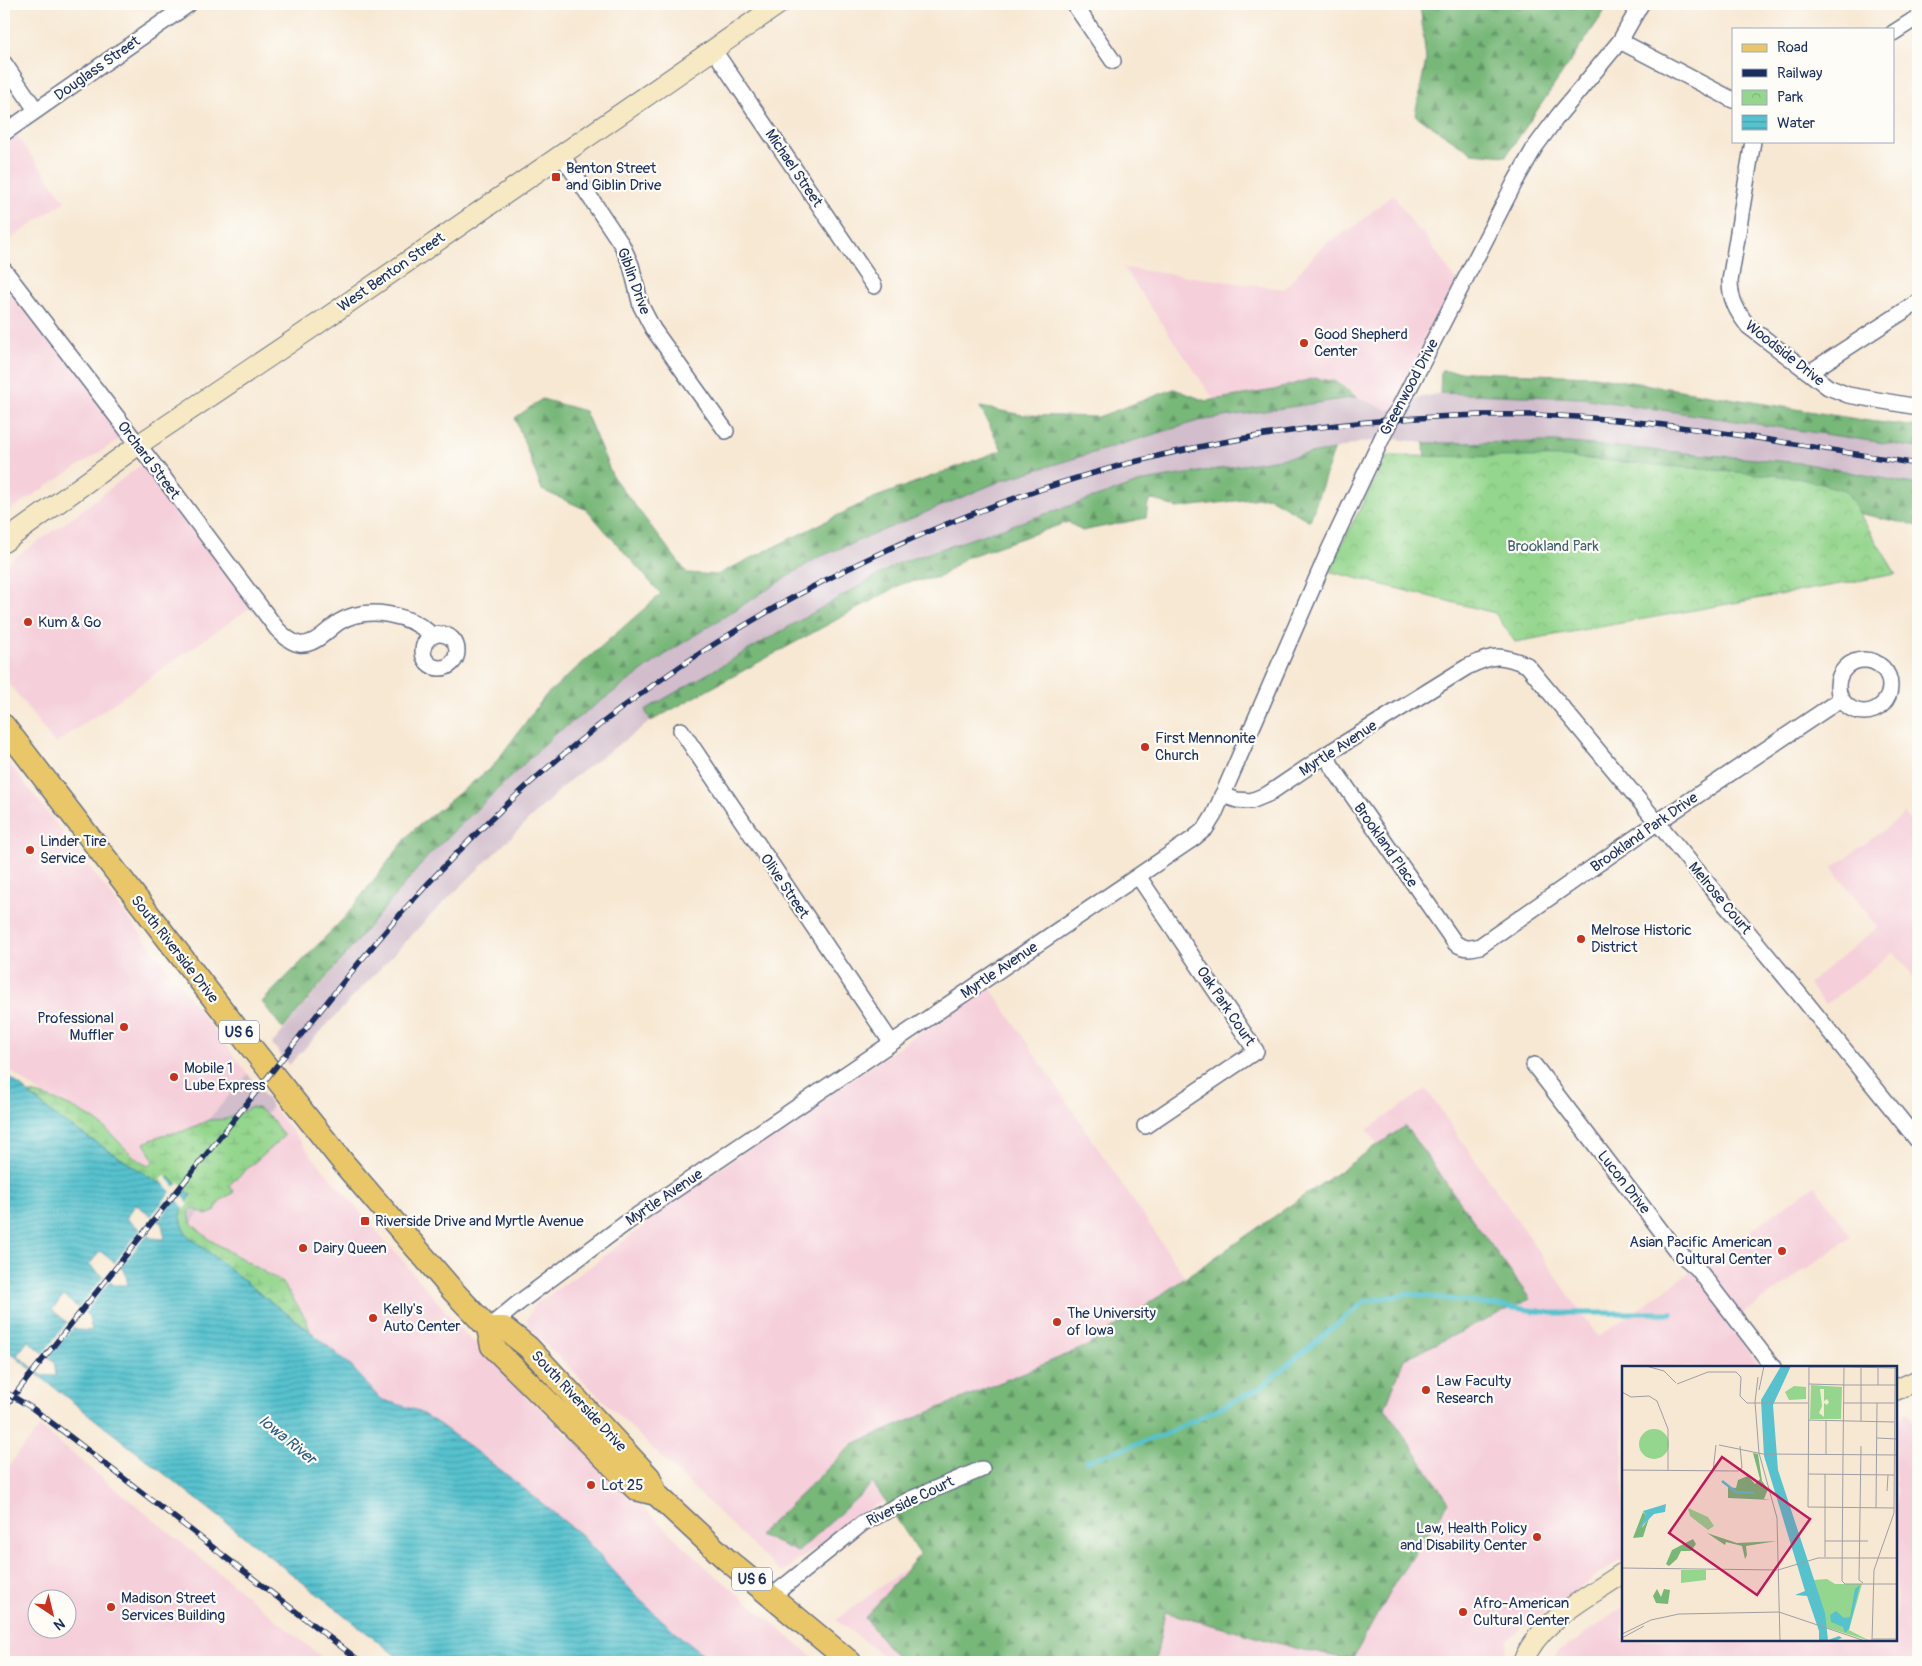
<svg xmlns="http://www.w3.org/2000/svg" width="1922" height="1666" viewBox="0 0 1922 1666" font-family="Pangolin,sans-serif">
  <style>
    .built { fill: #f5cfda; fill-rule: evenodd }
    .railway { fill: #d1bdcb }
    .forest { fill: url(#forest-firs); stroke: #49736b }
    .wetland { fill: url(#wetland-marsh); stroke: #588276 }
    .park { fill: url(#park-crowns); stroke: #588276 }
    .water { fill: url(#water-rules); stroke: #387896; fill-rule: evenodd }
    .pier { fill: #f7e8d3 }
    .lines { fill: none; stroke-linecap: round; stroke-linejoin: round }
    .stream { stroke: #56c2ce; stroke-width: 5 }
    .street-casing { stroke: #687087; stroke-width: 18 }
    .secondary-casing { stroke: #687087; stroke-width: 22 }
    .primary-casing { stroke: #687087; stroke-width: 25 }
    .street { stroke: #fff; stroke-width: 15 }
    .secondary { stroke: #f6e9c3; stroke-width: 20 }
    .primary { stroke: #e9c769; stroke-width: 22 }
    .rail-casing { stroke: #1b2f5e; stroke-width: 5.5 }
    .rail { stroke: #fdfcf7; stroke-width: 4; stroke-dasharray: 11; stroke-linecap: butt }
    .poi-dot { fill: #c8321e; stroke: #fdfcf7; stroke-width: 2 }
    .labels { text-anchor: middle; stroke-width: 4.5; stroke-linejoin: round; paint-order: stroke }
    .shield { fill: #fdfcf7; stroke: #5f6c8c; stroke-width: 1 }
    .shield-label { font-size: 14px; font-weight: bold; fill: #1b2f5e }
    .street-label { font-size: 15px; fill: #1b2f5e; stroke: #fdfcf7 }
    .poi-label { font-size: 15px; fill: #1b2f5e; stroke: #fdfcf7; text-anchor: start }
    .park-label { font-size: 15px; fill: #3f616c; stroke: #fdfcf7 }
    .water-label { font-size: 16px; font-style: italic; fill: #2d5b80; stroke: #fdfcf7 }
    .inset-river { fill: none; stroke: #56c2ce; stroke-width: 2.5 }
    .inset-road { fill: none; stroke: #9f9ea4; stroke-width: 1 }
    .view { fill: #c2185b; fill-opacity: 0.15; stroke: #c2185b; stroke-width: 2.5 }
    .inset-edge { fill: none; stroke: #1b2f5e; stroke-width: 2.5 }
  </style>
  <defs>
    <pattern id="forest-firs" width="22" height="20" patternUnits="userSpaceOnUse" patternTransform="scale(1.25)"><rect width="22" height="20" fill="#77b778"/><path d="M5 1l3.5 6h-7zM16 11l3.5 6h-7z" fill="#619566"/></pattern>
    <pattern id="wetland-marsh" width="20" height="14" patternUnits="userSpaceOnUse" patternTransform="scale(1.25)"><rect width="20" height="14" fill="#94d68d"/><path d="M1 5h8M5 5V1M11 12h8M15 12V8" fill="none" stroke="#7fb87c"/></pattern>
    <pattern id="park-crowns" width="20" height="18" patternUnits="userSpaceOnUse" patternTransform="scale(1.25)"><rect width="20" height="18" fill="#94d68d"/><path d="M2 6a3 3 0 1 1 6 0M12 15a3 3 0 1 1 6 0" fill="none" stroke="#7fb87c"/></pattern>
    <pattern id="water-rules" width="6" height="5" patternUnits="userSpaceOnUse" patternTransform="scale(1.25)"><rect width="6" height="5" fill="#56c2ce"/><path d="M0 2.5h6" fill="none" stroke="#469eaa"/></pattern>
  </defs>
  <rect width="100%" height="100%" fill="#fdfcf7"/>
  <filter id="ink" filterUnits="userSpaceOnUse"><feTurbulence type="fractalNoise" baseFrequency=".02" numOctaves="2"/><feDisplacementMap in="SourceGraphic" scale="10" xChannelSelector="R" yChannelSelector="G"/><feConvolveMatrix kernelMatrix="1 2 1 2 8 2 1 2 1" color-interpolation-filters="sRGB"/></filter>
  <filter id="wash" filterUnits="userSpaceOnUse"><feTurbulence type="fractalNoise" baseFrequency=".0096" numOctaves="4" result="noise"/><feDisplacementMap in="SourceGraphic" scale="20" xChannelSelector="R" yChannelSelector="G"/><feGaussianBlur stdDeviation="1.12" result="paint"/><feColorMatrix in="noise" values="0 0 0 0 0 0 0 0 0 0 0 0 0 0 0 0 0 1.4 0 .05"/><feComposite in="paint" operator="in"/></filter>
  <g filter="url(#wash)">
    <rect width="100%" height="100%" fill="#f7e8d3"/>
    <path class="built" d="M11,128l54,73 -61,43v-111z
      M1393,194l22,33 9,7 37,54 -63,122h-10l-32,-13 -130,20 -102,-149 160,21 38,-43 33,-20z
      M4,270l125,163 -125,81z
      M149,459l108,144 -202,141 -51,-67v-112l58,-40z
      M4,756l244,318 -41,47 -23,10 -22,4 -18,9 10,17 -6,6 -25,-19 -27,-27 -53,-26 -39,-29z
      M1905,814l13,17v151l-24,-31 -68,54 -18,-21 70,-57 -46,-59z
      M989,986l205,305 194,-134 -21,-27 59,-41 172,248 217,-152 36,52 -124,88 35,42h-139v191l-76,52 -39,29 -5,23h-612l-55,-42 88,-65 60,-94 -110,45 -93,67 -244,-237 -10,-11v-5l6,-14 54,-37 116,-89z
      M272,1106l45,56 154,178 10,7 79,81 148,141 111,93h-105l-30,-22 -44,-40 -60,-66 -141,-110 -23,-14 -36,-11 -30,-34 -40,-34 -125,-98z
      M1907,1412l11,15v235h-366l5,-9 66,-45v32h273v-220z
      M40,1427l288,235h-324v-191zM68,1598v30h-30v-30z"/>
    <path class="railway" d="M1440,393l141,5 337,50v37l-116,-22 -244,-21 -134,1 -28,-4 -34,3 -28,8 -190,31 -245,82 -254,147 6,11 -81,59 -143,139 -138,146 -17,-21 156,-188 126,-121 116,-84 147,-93 186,-78 195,-59 158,-24 32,13h10l16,-11z
      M248,1074l24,32 -87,127 -26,-50 -16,-11 11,-11 -10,-18 18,-8 22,-4 23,-10z"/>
    <path class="forest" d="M1420,4h188l-6,11 -96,141 -34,-3 -57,-38 11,-55z
      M1441,371l153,5 275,45 49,6v21l-337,-50 -141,-5z
      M1314,378l22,4 20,15 -158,24 -195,59 -186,78 -147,93 -116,84 -126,121 -145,173 -21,-27 83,-85 67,-86 81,-65 53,-71 115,-101 -74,-84 -45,-20 -27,-72 27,-19 43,12 28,66 74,96 30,2 154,-76 131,-49 -22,-43 43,8 75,2 76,-28 32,12 68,-11z
      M1558,442l244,21 116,22v41l-93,-20 -399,-17 -2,-46z
      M1334,450l-24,71 -42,-24 -91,11 -24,-9 -5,4 -2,15 -64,13 -14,-9 -103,36 -25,19 -36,6 -253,138 -6,-11 254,-147 245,-82z
      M1405,1126l125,173 -126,60 -19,49 64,94 -55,82 -42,76 -53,-11 -134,-37 -10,50h-255l-35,-44 55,-64 -47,-71 -75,69 -39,-17 94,-91 234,-98z"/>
    <path class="wetland" d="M29,1093c19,2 51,17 67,28 19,13 31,34 52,45l6,-5 -10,-18 18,-8 22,-4 25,-11 18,-1 25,-12 5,1 13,9 14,19 -55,49 5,7 -14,9 -6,11 -8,3 -13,-7 -5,4 4,12 18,16 73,43 23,36 4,12 -47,-35 -78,-63 -5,-19 11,-20 -22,-16 -10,5 -104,-67z"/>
    <path class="park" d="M1387,456l178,1 228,20 52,13 51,84 -381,68 -20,-29 -167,-42z"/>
    <path class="water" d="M4,1072l51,44 104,67 10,-6 22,18 -11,19 5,19 78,63 47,35 40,34 30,34 36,11 23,14 63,47 78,63 60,66 44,40 30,22h-310l-400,-314zM136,1204l26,20 3,15 -14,-1 -25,-20zM100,1251l25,20 3,14h-14l-25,-20zM63,1296l26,20 3,15 -15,-1 -25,-20zM28,1341l26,20 2,15 -14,-1 -25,-20z"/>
    <path class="pier" d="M166,1176l9,11 4,-5 6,5 -5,6 9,11 -4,5 -9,-11 -20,25 -6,-5 21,-26 -11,-13z
      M142,1228l6,5 -29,36 -6,-4z
      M105,1275l6,4 -28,36 -6,-5z
      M69,1320l6,5 -28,34 -5,-4z"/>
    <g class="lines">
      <path class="stream" d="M1086,1461l78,-26 96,-47 105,-87 45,-7 142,19h119"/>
    </g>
  </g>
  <g filter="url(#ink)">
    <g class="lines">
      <g class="street-casing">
        <path id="street" d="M1074,4l39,57
          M1893,33l25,-16
          M1620,41l113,59
          M713,49l161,237
          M4,63l32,47
          M4,133l185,-129
          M1753,141l-23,140c0,18 7,31 18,45l80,61 20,8 70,12
          M561,154l61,91 9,20 10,41 12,23 73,102
          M4,270l156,203 117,156c6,6 13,13 22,15 16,2 28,-14 40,-22 28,-17 71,-8 94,14
          M1810,372l108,-70
          M423 651a17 17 0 1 1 34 0a17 17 0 1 1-34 0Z
          M1838 686a26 26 0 1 1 52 0a26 26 0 1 1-52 0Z
          M681,730l210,312
          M1327,754l4,11 124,178c9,6 15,6 25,3l185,-129 176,-118
          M1222,795l15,5 14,1 17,-7 59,-40 140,-87c27,-13 33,-13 60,-2l278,336 113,140
          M1138,876l118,175 -111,75
          M1534,1065l141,184 22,19 76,99
          M488,1328l29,-24 109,-81 568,-385 12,-10 8,-13 115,-265 61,-129 8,-11 117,-228 20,-35 23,-31 62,-75 21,-37
          M772,1596l91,-73 48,-24 71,-30"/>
      </g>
      <g class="secondary-casing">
        <path id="secondary" d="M4,542l134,-97 178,-120 463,-321
          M1896,1390l22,-10
          M1523,1662c15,-41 66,-65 100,-89"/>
      </g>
      <g class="primary-casing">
        <path id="primary" d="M4,726l243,316 99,124 108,126 34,36 4,18 144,143 20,5
          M488,1328h16l24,19 121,130 7,17 70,65 124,103"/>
      </g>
      <use href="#street" class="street"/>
      <use href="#secondary" class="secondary"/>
      <use href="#primary" class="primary"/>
      <g class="rail-casing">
        <path id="rail" d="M4,1391l28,17 32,24 297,230
          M4,1408c84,-105 168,-211 252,-316 66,-84 133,-171 209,-247 189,-192 435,-328 697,-390 103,-24 215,-37 320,-40 144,-4 294,27 436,49"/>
      </g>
      <use href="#rail" class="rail"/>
    </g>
  </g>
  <g class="poi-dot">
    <rect x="551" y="172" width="10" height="10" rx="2.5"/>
    <circle cx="1304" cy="343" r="5"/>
    <circle cx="28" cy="622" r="5"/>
    <circle cx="1145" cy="747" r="5"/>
    <circle cx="30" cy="850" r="5"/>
    <circle cx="1581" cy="939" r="5"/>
    <circle cx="124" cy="1027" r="5"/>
    <circle cx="174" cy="1077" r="5"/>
    <rect x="360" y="1216" width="10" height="10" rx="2.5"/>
    <circle cx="303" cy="1248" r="5"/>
    <circle cx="1782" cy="1251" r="5"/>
    <circle cx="373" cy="1318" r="5"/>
    <circle cx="1057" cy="1322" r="5"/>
    <circle cx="1426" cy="1390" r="5"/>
    <circle cx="591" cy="1485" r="5"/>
    <circle cx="1537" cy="1537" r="5"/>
    <circle cx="111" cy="1607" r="5"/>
    <circle cx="1463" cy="1612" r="5"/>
  </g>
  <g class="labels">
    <g class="shield">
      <rect x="219" y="1020.5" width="40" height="23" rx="4"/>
      <rect x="732" y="1567.5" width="40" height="23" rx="4"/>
    </g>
    <g class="shield-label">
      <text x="239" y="1037">US 6</text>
      <text x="752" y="1584">US 6</text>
    </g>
    <g class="street-label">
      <text transform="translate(97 68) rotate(-35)" y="5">Douglass Street</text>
      <text transform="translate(794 168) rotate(56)" y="5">Michael Street</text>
      <text transform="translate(391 272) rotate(-35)" y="5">West Benton Street</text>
      <text transform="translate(634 281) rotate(70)" y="5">Giblin Drive</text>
      <text transform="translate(1785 353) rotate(38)" y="5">Woodside Drive</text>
      <text transform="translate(1409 387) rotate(-62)" y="5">Greenwood Drive</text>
      <text transform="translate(149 460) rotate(53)" y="5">Orchard Street</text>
      <text transform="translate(1338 748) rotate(-33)" y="5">Myrtle Avenue</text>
      <text transform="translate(1644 832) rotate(-35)" y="5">Brookland Park Drive</text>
      <text transform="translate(1386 845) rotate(55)" y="5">Brookland Place</text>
      <text transform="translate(785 886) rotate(56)" y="5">Olive Street</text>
      <text transform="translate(1720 898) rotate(50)" y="5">Melrose Court</text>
      <text transform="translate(175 949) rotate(52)" y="5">South Riverside Drive</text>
      <text transform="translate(999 970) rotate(-34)" y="5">Myrtle Avenue</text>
      <text transform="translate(1226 1006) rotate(56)" y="5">Oak Park Court</text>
      <text transform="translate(1624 1182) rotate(52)" y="5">Lucon Drive</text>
      <text transform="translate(664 1197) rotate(-34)" y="5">Myrtle Avenue</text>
      <text transform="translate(579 1401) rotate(47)" y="5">South Riverside Drive</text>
      <text transform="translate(910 1501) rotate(-26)" y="5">Riverside Court</text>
    </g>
    <g class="poi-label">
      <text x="566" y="173">Benton Street<tspan x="566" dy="17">and Giblin Drive</tspan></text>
      <text x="1314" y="339">Good Shepherd<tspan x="1314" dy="17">Center</tspan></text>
      <text x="38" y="627">Kum &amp; Go</text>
      <text x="1155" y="743">First Mennonite<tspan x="1155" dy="17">Church</tspan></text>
      <text x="40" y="846">Linder Tire<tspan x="40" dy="17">Service</tspan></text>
      <text x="1591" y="935">Melrose Historic<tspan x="1591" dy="17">District</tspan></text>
      <text x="114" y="1023" text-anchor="end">Professional<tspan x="114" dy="17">Muffler</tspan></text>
      <text x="184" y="1073">Mobile 1<tspan x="184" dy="17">Lube Express</tspan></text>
      <text x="375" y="1226">Riverside Drive and Myrtle Avenue</text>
      <text x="1772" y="1247" text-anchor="end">Asian Pacific American<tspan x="1772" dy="17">Cultural Center</tspan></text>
      <text x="313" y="1253">Dairy Queen</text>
      <text x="383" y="1314">Kelly's<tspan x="383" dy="17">Auto Center</tspan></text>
      <text x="1067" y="1318">The University<tspan x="1067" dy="17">of Iowa</tspan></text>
      <text x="1436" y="1386">Law Faculty<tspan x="1436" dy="17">Research</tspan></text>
      <text x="601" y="1490">Lot 25</text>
      <text x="1527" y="1533" text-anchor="end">Law, Health Policy<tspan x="1527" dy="17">and Disability Center</tspan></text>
      <text x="121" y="1603">Madison Street<tspan x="121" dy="17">Services Building</tspan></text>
      <text x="1473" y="1608">Afro-American<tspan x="1473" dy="17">Cultural Center</tspan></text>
    </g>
    <g class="park-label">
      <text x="1553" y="551">Brookland Park</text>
    </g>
    <g class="water-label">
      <text transform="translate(288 1439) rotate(39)" y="6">Iowa River</text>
    </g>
  </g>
  <g transform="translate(1622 1366)">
    <rect width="275" height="275" fill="#f7e8d3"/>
    <path d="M189,19l31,2 -1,32h-31zM198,23h4v12l3,-2 2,3 -2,3 -3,-2v14l-5,-4 3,-7z" fill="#94d68d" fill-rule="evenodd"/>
    <path d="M131,87l5,1 4,27 6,8 -4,10 7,1 -43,-2v-11l8,1 2,-8 10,-4 7,8 5,-5zM21,146l3,3 -4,13 7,-10 -6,19 -10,1zM85,167l30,10 40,-2 -31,5 1,9 -2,4 -3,-13 -16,-4 -1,3zM71,173l3,5 -5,7h-10l-4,8 -8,7 -3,-2 6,-14zM35,223l4,8 3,-8 6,1 -2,14 -12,-1 -3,-7z" fill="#77b778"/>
    <path d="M172,20l12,1v12l-17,1 -4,-8zM66,142l20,9 6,9 -6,4 -18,-14zM59,204h25v10l-25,3zM205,213l8,5h27l-13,46 21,11 -45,-14 -11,-47z" fill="#94d68d"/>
    <path d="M17 78a15 15 0 1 1 30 0a15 15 0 1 1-30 0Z" fill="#94d68d"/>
    <path d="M159,0h10l-18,39 5,65 47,143 3,27 11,-4 3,2 -7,3h-16v-10l-12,-35 -12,-1 10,-4 -41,-135 -3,-56zM44,138l-1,8 -11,2 -16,16 8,-15 -3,-4zM238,219l-11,44 -4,4 -2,-6 -12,-5 -1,-7 6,-4 8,7 6,-1 5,-28z" fill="#56c2ce"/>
    <path class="inset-river" d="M100,115l14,11 18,1"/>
    <path class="inset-road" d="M24,0l18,5 12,12M222,1h-35l-1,140 86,1M239,1v18M136,11l-3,25 4,51 18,65 3,123M55,18l31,-12h28l5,5 -1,19 7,7h61M187,18l35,1M222,19h53M256,19v-17M137,24l5,-24M0,26l9,5 18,-1 8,5 11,28v41M222,37h51M186,54l86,2M239,55v-36M255,72l20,1M97,79l44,9 134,1M239,80l-2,134 4,3M204,88v-34M221,89l-1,126 3,3h20M221,89l1,-88 53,1M0,104l116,1 4,-3 -2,-22M91,105l3,-26M186,108l86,1M265,125l1,-16M254,142l1,-105M203,175h43M203,191v-83M0,202l156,2 40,-12h79M243,218h32M0,268l29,-14 28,-6 100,-2 86,29M0,272l22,-12M251,273h24M250,275l2,-71 20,-57 1,-145"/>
    <path class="view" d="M100,91l88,62 -53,76 -88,-62z"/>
    <rect width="275" height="275" class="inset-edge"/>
  </g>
  <rect width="1922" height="1666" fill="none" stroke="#fdfcf7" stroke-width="20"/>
  <rect x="1732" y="28" width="162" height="115" fill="#fdfcf7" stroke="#a3aaba"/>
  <rect x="1742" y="44" width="25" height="8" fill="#e9c769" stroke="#a3aaba"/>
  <text x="1777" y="52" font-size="15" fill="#1b2f5e">Road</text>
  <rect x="1742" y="69" width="25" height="8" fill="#1b2f5e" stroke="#a3aaba"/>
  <text x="1777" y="78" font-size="15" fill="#1b2f5e">Railway</text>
  <rect x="1742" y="90" width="25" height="15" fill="url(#park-crowns)" stroke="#a3aaba"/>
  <text x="1777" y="102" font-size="15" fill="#1b2f5e">Park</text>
  <rect x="1742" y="115" width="25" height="15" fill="url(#water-rules)" stroke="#a3aaba"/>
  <text x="1777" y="128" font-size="15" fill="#1b2f5e">Water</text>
  <g transform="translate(52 1614) rotate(145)"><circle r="24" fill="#fdfcf7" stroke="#a3aaba"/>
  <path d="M0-4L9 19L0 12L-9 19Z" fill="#c8321e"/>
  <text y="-8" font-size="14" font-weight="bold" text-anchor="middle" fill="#1b2f5e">N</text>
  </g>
</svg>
